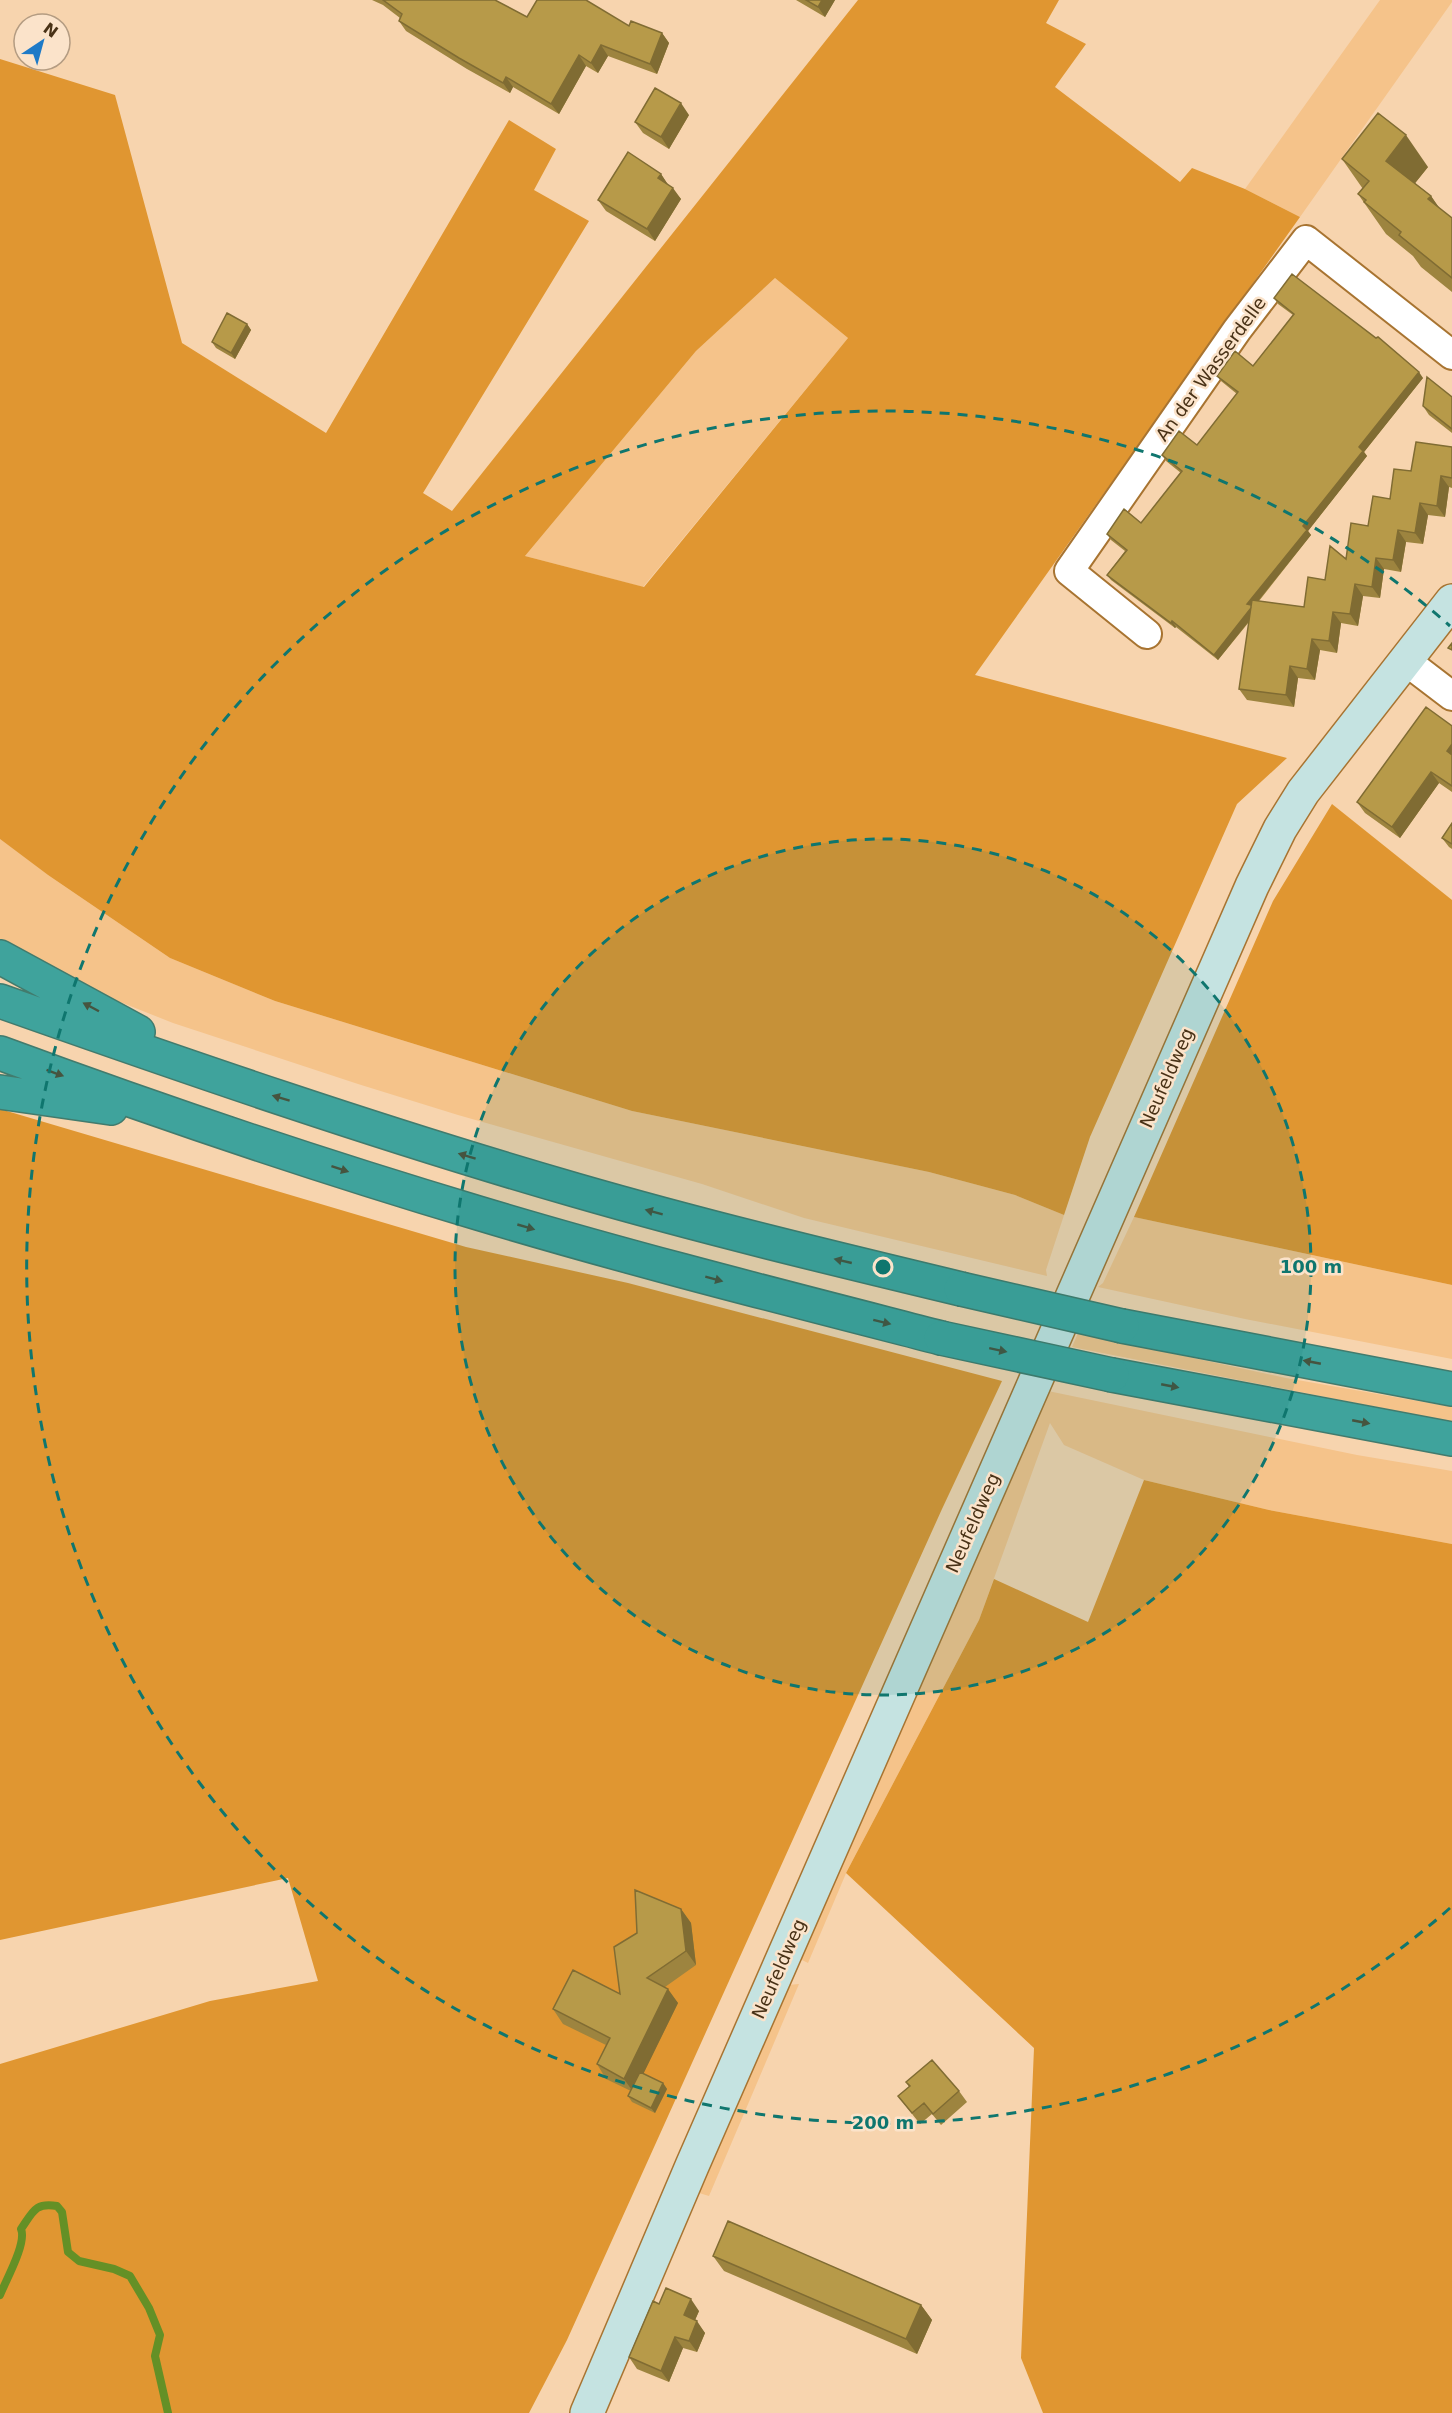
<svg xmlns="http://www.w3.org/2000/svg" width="1452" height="2413" viewBox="0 0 1452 2413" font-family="'DejaVu Sans',sans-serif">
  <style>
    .green { fill: #f5c38a }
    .forest { fill: #e09631; fill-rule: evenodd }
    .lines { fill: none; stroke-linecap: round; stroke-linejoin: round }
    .stream { stroke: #649026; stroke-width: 8 }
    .street-casing { stroke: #a87431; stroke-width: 32 }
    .secondary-casing { stroke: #a87431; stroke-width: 36 }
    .highway-casing { stroke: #427b6d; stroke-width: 36 }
    .street { stroke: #fff; stroke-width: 28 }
    .secondary { stroke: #c5e3e1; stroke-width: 33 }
    .highway { stroke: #3fa39c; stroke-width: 33 }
    .highway-bridge-casing { stroke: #427b6d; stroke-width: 36; stroke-linecap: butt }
    .highway-bridge { stroke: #3fa39c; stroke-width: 33 }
    .wall { fill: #9d843f }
    .shaded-wall { fill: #806c33 }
    .building { fill: #b79a49; stroke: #806c33; stroke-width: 1.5 }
    .oneway { fill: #46543f }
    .ring { fill: none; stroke: #0f766e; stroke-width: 3; stroke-dasharray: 10 8 }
    .labels { text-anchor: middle; stroke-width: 5; stroke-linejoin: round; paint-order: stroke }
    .street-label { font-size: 18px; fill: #493217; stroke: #fbe3ca }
    .centre { fill: #0f766e; stroke: #fbe3ca; stroke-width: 3 }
    .ring-label { font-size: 18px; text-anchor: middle; font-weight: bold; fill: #0f766e; stroke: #fbe3ca; stroke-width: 5; stroke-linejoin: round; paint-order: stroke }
  </style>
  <rect width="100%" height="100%" fill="#f7d4ae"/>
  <path class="green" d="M1380,0h72v2l-152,215 -55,-28z
    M775,278l73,60 -205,249 -118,-31 171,-205z
    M0,839l48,36 122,83 105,43 357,110 297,61 86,23 49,20 -18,55 1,6 -243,-58 -102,-34 -244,-69 -100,-31 -185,-61 -83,-33 -90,-44z
    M1134,1217l318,68v74l-207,-40 -147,-32 5,-4z
    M1078,1333l208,45 166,29v15l-380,-75z
    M1048,1391l309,64 95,16v73l-183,-34 -125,-30 -80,-35 -14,-22 -71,197 -132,251 -39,92 -8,-4z
    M799,1984l-90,212 -10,-3 89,-208z"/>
  <path class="forest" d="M858,0h201l-13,23 40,21 -31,43 125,95 12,-14 53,21 55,28 -325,458 312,83 -50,46 -147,333 -26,78 -49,-20 -86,-23 -297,-61 -357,-110 -105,-43 -122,-83 -48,-36v-780l115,36 67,248 144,90 183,-313 47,29 -22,41 55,31 -166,272 29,18zM775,278l73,60 -204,249 -119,-31 171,-205z
    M1332,804l120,96v385l-318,-68 139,-316z
    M0,1109l466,138 162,36 374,98 -60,128 -375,831 -38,73h-529v-349l210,-63 108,-20 -30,-103 -288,62z
    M1144,1480l125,30 183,34v869h-409l-22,-55 13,-310 -188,-175 133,-253 15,-41 94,43z"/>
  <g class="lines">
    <path class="stream" d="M0,2295c6,-15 27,-52 21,-66 12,-17 14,-27 36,-23l5,6 6,40 11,9 35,8 16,7 19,32 11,27 -5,21 13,57"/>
    <g class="street-casing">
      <path id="street" d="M1147,634l-78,-63 168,-241 69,-90 146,115
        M1406,661l46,35"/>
    </g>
    <g class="secondary-casing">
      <path id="secondary" d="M587,2413l105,-247 560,-1280 28,-57 23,-37 149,-191"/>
    </g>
    <g class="highway-casing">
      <path id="highway" d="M0,957l138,75
        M0,1001c190,67 381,133 575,189 128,37 257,68 386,99
        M0,1053c157,58 317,112 478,160 153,46 308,85 463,125
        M0,1092l111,16
        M1122,1326l330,63
        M1112,1375l340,64"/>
    </g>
    <use href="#street" class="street"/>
    <use href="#secondary" class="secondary"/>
    <use href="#highway" class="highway"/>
    <g class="highway-bridge-casing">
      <path id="highway-bridge" d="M961,1289l161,37
        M941,1338l171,37"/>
    </g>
    <use href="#highway-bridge" class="highway-bridge"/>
  </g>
  <path class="wall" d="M372,0h123l32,17 102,9 33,7 7,10 -12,31 -49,-18 -10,17 -12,-7 -27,48 -46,-27 -3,6 -43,-24 -61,-38 -7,-10 1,-3 -17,-13z
    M796,0h39l-10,17z
    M689,115l-20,34 -26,-16 -8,-11z
    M1342,159l86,8 -13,16 16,13 8,12 13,10v74l-31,-25 -8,-11 -27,-22 -28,-40 5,-5z
    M661,174l7,11 13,14 -26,42 -49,-30 -8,-11z
    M1274,298l149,80 -59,74 3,4 -59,75 3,4 -52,66 45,6 21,-27 21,-21 22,-33 43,-55 41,-24v41l-3,-1 -4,30 -17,-2 -5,29 -17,-2 -5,30 -17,-3 -4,29 -17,-2 -5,30 -17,-3 -4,30 -17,-3 -5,30 -17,-2 -4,29 -47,-7 -8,-11 10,-67 -31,38 -42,-33 -1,1 -64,-48 -4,-5 18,-24 -14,-11 -4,-6 34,-11 40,-50 -15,-12 -4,-6 35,-10 40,-51 -16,-13 -4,-5 36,-10 40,-51 -15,-11z
    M247,324l4,6 -16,29 -19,-11 -4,-6z
    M1452,397v36l-23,-18 -6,-9z
    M1452,726v66l-13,-9 -39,55 -35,-25 -8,-11z
    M1452,823v26l-3,-2 -7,-9z
    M681,1909l10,14 5,42 -31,22 13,16 -35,71 20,9 4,6 -12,24 -23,-11 -4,-6 3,-5 -25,-12 -9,-15 9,-19 -43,-21 -10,-15 67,-15z
    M906,2082l53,9 8,11 -26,23 -9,-11 -12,10 -22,-28 11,-9z
    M713,2256l208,49 11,15 -15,34 -193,-83z
    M659,2304l40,7 -4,9 10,13 -8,19 -14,-4 -14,34 -32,-13 -8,-12z"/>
  <path class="shaded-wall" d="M822,0h13l-10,17 -7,-10z
    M662,33l7,10 -12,31 -7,-10z
    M601,45l7,11 -10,17 -7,-10z
    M579,55l7,11 -27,48 -8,-10z
    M506,77l7,10 -3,6 -7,-10z
    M681,103l8,12 -20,34 -8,-12z
    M1406,135l22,32 -20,25 -22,-31z
    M661,174l8,12 -11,-8z
    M673,188l8,11 -26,42 -8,-12z
    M1431,196l21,30 -24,-27z
    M247,324l4,6 -16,29 -4,-6z
    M1419,372l4,6 -59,74 3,4 -59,75 3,4 -57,71 3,5 -39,49 -4,-5 33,-51 112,-157z
    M1441,476l8,11 -4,30 -8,-11z
    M1420,503l8,12 -5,29 -8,-11z
    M1398,530l8,12 -5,30 -8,-12z
    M1376,558l8,11 -4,29 -8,-11z
    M1355,584l8,12 -5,30 -8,-12z
    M1333,612l8,11 -4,30 -8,-12z
    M1172,621l4,6 -1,1 -4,-5z
    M1312,639l8,11 -5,30 -8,-11z
    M1290,666l8,12 -4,29 -8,-12z
    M1452,744v15l-5,-8z
    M1431,772l8,11 -39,55 -8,-11z
    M681,1909l10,14 5,42 -10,-14z
    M668,1989l10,14 -44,90 -10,-14z
    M663,2083l4,6 -12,24 -4,-5z
    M691,2299l8,12 -7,16 -8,-12z
    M921,2305l11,15 -15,34 -11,-15z
    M697,2321l8,12 -8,19 -8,-11z
    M675,2337l8,11 -14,34 -8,-11z"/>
  <path class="building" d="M383,0h112l32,17 10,-17h49l43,26 2,-5 31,12 -12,31 -49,-19 -10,18 -12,-8 -28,49 -45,-27 -3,6 -44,-25 -60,-37 3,-7z
    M806,0h16l-4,7z
    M655,88l26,15 -20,34 -26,-15z
    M1378,113l28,22 -20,26 45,35 -3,3 24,19v60l-53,-43 2,-3 -37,-30 2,-2 -8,-6 11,-13 -27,-22z
    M628,152l33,22 -3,4 15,10 -26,41 -49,-29z
    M1292,274l84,64 2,-1 41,35 -60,75 4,4 -60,75 4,4 -60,74 4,1v3l-37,47 -42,-34 -1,2 -64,-48 20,-25 -20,-16 17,-25 17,14 41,-52 -20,-16 17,-24 18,14 41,-53 -21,-16 18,-25 18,15 41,-52 -20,-16z
    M227,313l20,11 -16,29 -19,-11z
    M1427,377l25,20v32l-29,-23z
    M1416,442l36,5v31l-11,-2 -4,30 -17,-3 -5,30 -17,-3 -5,30 -17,-2 -4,29 -17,-3 -5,30 -17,-2 -4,29 -17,-2 -5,30 -17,-3 -4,29 -47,-6 13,-89 52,7 4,-30 17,3 5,-34 16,13 5,-36 17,3 5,-30 17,3 4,-30 17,2z
    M1452,643v7l-4,-2z
    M1426,707l26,19v18l-5,7 5,4v31l-21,-14 -39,55 -35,-25z
    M1452,823v21l-10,-6z
    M635,1890l46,19 5,42 -39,27 21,11 -44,90 -27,-15 13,-26 -57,-29 20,-39 47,24 -6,-47 23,-14z
    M932,2060l27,31 -26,23 -9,-11 -12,10 -14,-17 12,-10 -4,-4z
    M640,2072l23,11 -12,25 -23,-12z
    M728,2221l193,84 -15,34 -193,-83z
    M666,2288l25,11 -7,16 13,6 -8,20 -14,-4 -14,34 -32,-14 24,-56 6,3z"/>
  <defs><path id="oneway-solid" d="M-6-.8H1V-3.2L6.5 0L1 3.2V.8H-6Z" transform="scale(1.5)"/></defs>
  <g class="oneway">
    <use href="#oneway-solid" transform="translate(91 1007) rotate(-152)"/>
    <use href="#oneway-solid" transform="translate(55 1073) rotate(20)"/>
    <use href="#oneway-solid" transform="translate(281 1098) rotate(-163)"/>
    <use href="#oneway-solid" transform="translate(467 1156) rotate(-163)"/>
    <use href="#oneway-solid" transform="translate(340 1169) rotate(18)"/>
    <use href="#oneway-solid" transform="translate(654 1212) rotate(-165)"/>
    <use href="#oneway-solid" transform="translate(526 1227) rotate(16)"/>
    <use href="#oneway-solid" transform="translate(843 1261) rotate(-167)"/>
    <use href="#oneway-solid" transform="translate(714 1279) rotate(15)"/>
    <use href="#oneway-solid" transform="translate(882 1322) rotate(14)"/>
    <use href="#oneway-solid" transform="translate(998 1350) rotate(12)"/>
    <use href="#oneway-solid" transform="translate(1312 1362) rotate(-169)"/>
    <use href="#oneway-solid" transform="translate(1170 1386) rotate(11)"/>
    <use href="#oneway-solid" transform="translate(1361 1422) rotate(11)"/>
  </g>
  <circle cx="883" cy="1267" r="428" fill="#0f766e" fill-opacity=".12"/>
  <g class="ring">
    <circle cx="883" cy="1267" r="428"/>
    <path d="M1450 1908A856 856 0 1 1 1450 626"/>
  </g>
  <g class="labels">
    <g class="street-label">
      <text transform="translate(1211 369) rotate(-54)" y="6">An der Wasserdelle</text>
      <text transform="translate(1167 1078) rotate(-66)" y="6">Neufeldweg</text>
      <text transform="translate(973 1523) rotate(-66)" y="6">Neufeldweg</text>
      <text transform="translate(779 1969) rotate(-66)" y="6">Neufeldweg</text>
    </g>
  </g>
  <circle cx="883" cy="1267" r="9" class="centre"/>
  <g class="ring-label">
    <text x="1311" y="1273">100 m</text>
    <text x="883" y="2129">200 m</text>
  </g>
  <g transform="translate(42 42) rotate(36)"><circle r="28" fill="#fbe3ca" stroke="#b49c82" stroke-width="1.5"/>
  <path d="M0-4.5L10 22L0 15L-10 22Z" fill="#1e7ac7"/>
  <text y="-9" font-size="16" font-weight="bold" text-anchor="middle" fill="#493217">N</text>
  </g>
</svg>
